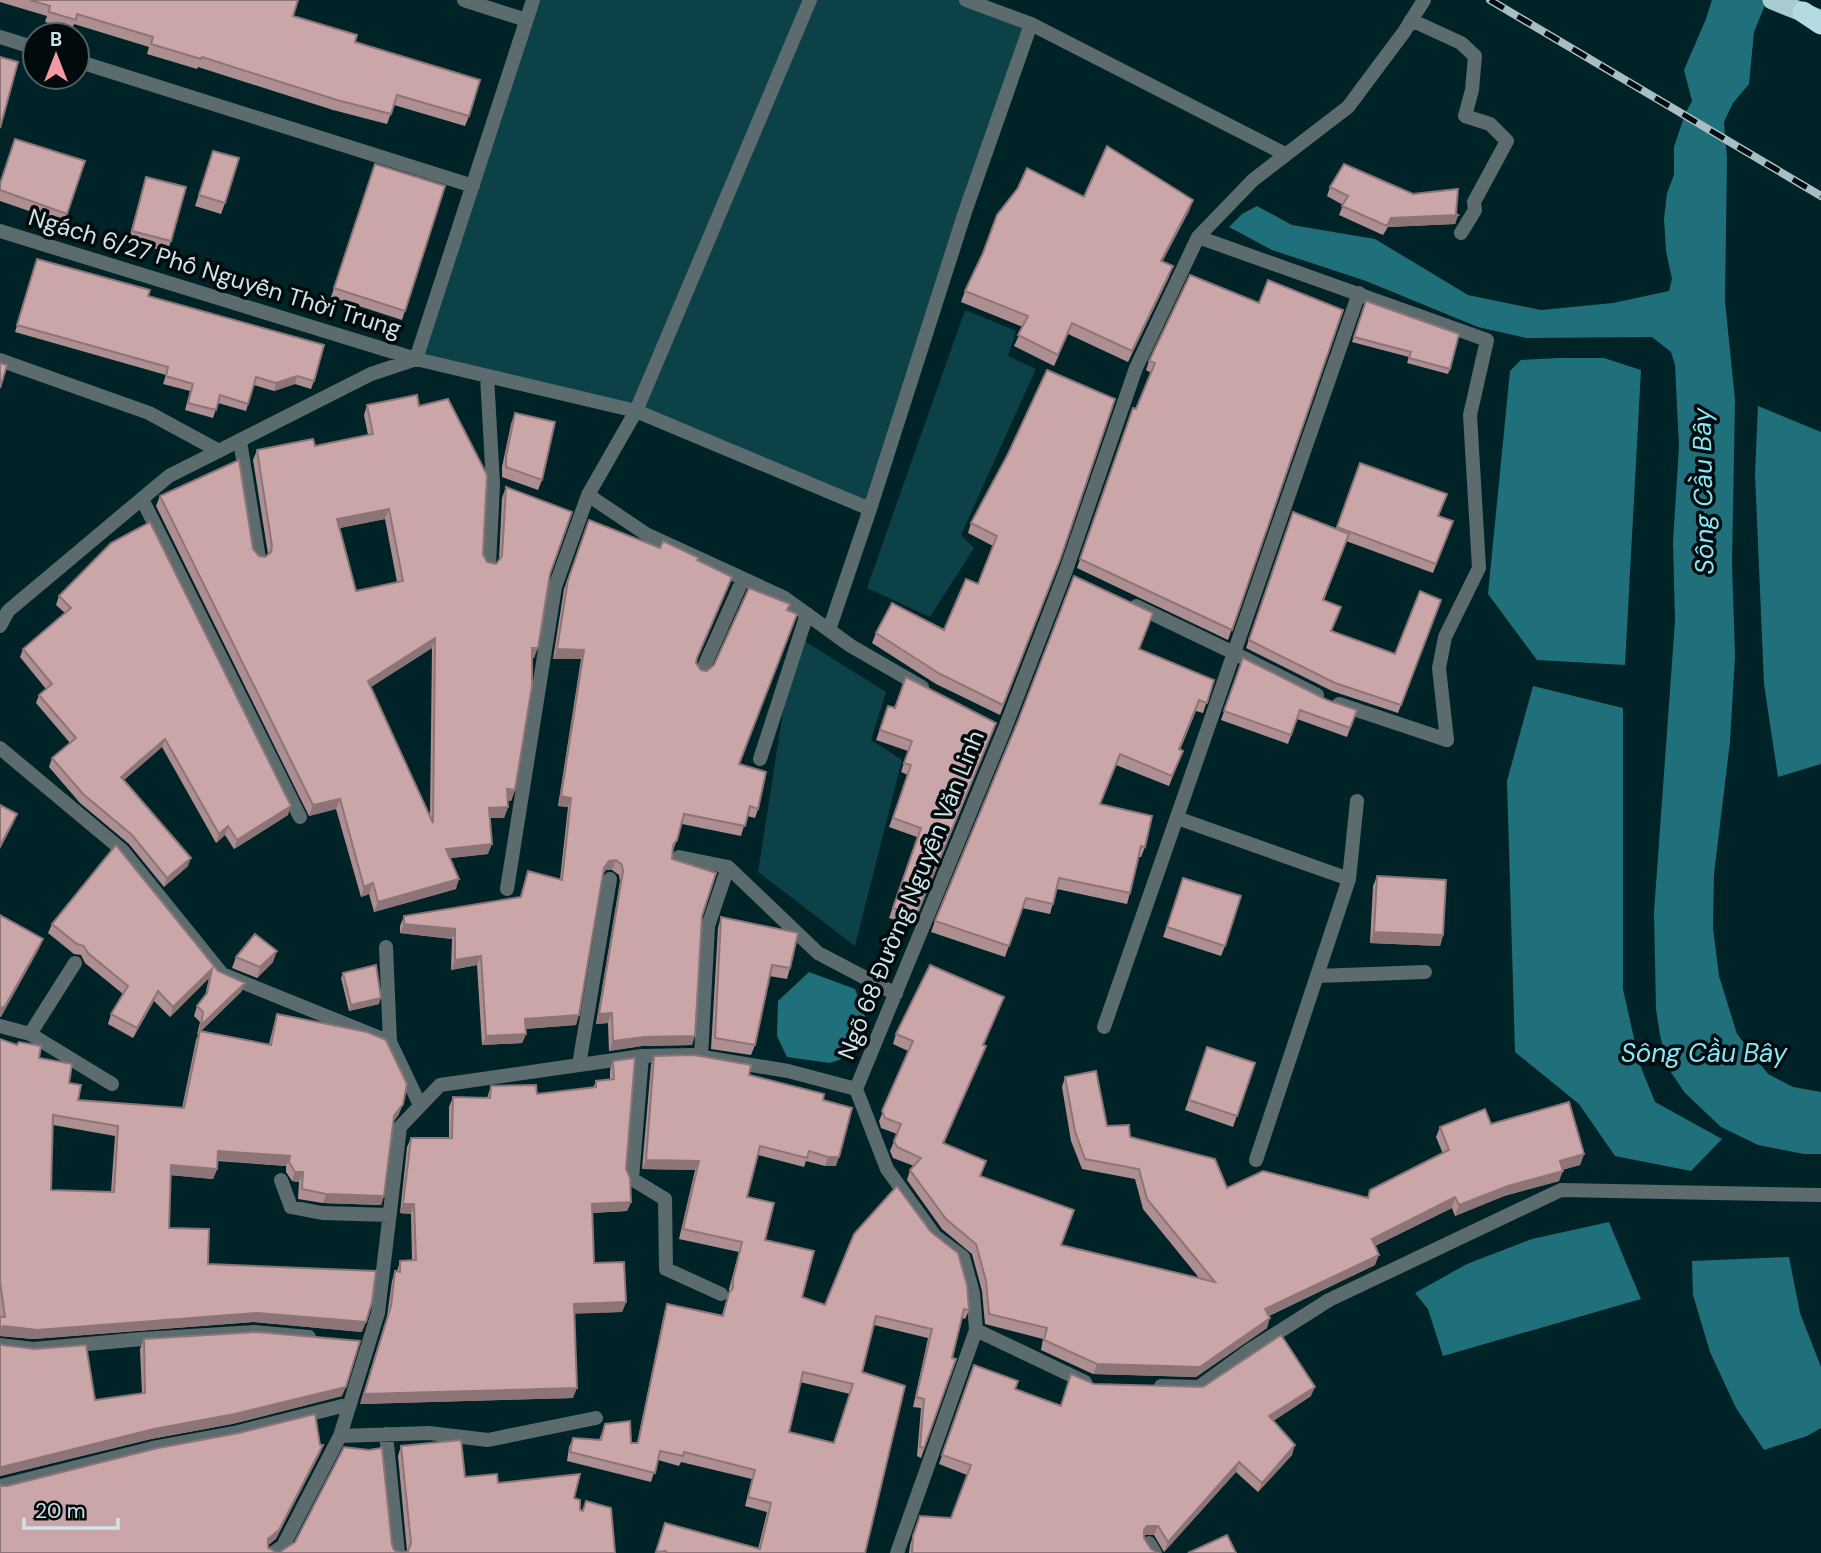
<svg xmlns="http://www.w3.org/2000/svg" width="1821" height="1553" viewBox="0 0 1821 1553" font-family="'DM Sans',sans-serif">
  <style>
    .green { fill: #0d4148 }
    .water { fill: #1f707b }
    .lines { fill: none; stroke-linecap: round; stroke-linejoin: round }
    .service { stroke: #5c6b6e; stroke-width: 14 }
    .minor { stroke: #5c6b6e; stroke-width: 14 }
    .tertiary { stroke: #5c6b6e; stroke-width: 14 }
    .trunk { stroke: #a8cbd0; stroke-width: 19 }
    .motorway { stroke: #b4dbe1; stroke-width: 21 }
    .rail-casing { stroke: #a8bec2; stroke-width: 8 }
    .rail { stroke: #010a0c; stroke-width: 5; stroke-dasharray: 16; stroke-linecap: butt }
    .wall { fill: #ae8f91; fill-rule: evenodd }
    .shaded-wall { fill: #8d7476 }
    .building { fill: #caa6a9; stroke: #8d7476; stroke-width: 2; fill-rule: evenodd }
    .labels { text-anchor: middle; stroke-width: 7; stroke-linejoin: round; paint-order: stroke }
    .street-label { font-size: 24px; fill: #d0e3e6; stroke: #010a0c }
    .water-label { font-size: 26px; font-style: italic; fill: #86e8f7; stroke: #010a0c }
  </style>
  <rect width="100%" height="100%" fill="#002328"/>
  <path class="green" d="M533,0h433l65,24 -161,485 -234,-98 -220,-52z
    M965,310l51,21 -8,25 28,13 -75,166 13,13 -44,69 -63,-29z
    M795,635l91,57 -15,48 31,20 -47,186 -97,-74z"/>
  <path class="water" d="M1712,0h55l-13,32 -5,52 -16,19 -9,19 3,36 -2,143 10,99 -3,163 3,93 -5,86 -16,132 -1,54 6,48 18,58 31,40 25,13 28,5v62h-17l-46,-9 -37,-18 -36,-34 -17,-25 -8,-33 -4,-26 -2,-97 21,-291 -2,-79 6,-96 -4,-81 -4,-13 -19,-15 -126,1 -48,-11 -112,-46 -94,-31 -43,-23 13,-13 15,-8 35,19 83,14 93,56 73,15 72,-7 56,-12 3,-12 -6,-28 -2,-32 3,-26 7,-18v-28l11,-33 7,-13 -8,-31 22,-51z
    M1559,358h45l37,12 -16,295 -88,-5 -49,-66 22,-223 11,-11z
    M1758,406l63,26v332l-43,13 -14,-93 -9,-210z
    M1533,686l90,22v281l17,76 15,37 67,37 -31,32 -76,-15 -36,-52 -64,-52 -8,-271z
    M809,972l46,17 11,30 -19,38 -17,6 -43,-6 -10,-21 1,-35z
    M1609,1222l32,77 -198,57 -15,-47 -13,-16 52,-29 65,-25z
    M1789,1257l11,56 21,54v61l-14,8 -43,14 -28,-42 -26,-56 -17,-57 -1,-34z"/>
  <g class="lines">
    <path class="service" d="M0,360l149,53 70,38
      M240,441l19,117
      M142,499l158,318
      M1234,653l83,42
      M1339,704l108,36
      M1177,818l172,61 -93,281
      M1104,1027l255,-734"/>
    <path class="minor" d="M464,0l62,20
      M810,0l-174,411 234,98
      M1411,20l50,23 14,13 -3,34 -7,26 25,8 17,17 -33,61 1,8 -14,23
      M0,37l35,11
      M77,61l396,125
      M0,231l416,128 117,-359
      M1198,237l289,103 -17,75 9,153 -34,69 -6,31 8,72
      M487,376l6,108 -4,81
      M1136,606l98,47
      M0,626l8,-15 161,-135 202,-102 45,-15 220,52 -48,84 58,39 137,63 68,49 71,41
      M829,630l41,-121 95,-297 66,-188
      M702,671l41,-92
      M0,748l122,102 100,124 168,68
      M760,759l47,-145
      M679,857l49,10 90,86 78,41
      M1349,879l8,-78
      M507,889l48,-302 33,-92
      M386,947l4,95 30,63
      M1317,976l108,-4
      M0,1026l30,8 82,50
      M30,1034l45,-71
      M642,1056l-10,123 33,20 1,70 55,25
      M701,1056l7,-130 20,-59
      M579,1065l31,-186
      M856,1089l31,80 48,67 28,21 10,36 3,37 -79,223
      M281,1180l10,27 31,6 68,2
      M976,1330l109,52
      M0,1345l33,4 109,-10 112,-7 55,5
      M1161,1386l38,1 51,-37 79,-50 232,-110 260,5
      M386,1434l12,119
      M340,1436l89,-3 59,7 108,-22
      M1,1486l152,-38 81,-15 116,-29
      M1149,1543l6,10
      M273,1553l10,-7 57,-110 38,-123 22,-186 40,-42 202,-29 49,-1 97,16 68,18 149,-361 60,-155 71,-205 62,-131 55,-57 95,-73 56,-75 20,-32"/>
    <path class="tertiary" d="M966,0l65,24 254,130"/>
    <path class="trunk" d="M1772,0l45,18"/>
    <path class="motorway" d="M1803,12l18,12"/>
    <g class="rail-casing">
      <path id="rail" d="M1490,0l331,196"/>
    </g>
    <use href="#rail" class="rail"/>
  </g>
  <path class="wall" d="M0,0h298l-5,16 62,26 114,74 -4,10 -71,-21 -7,19 -54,-14 -135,-43 -1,2 -50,-15 2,-7 -75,-23 -2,6 -27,-8 2,-6 -47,-14z
    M85,161l-21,62 -64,-22v-18z
    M210,161l15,42 -4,11 -26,-8z
    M375,164l70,22 -43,134 -71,-23z
    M146,177l25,64 -4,11 -39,-11z
    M1330,187l126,26 2,2 -3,9 -67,3 -5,8 -44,-20 4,-10 -16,-9z
    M1084,197l109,3 -4,11 -27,50 7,16 -41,85 -60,-28 -14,32 -40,-20 9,-19 -62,-25 4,-11 18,-38z
    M37,259l111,37 166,85 -3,8 -16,-5 -21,7 -20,-6 -8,26 -28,-8 -5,15 -28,-8 5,-19 -27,-7 3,-9 -151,-43z
    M1366,301l84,68 -2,5 -41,-11 2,-6 -57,-15z
    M1259,303l84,7 -115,330 -151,-72 56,-160 3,1 15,-36 -5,-3 3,-9z
    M367,405l52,1 68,156 9,2 3,-4 3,-62 4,-11 44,87 -16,84h-2l-17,132 -4,11 -4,-1 1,7 -4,11h-14l-2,36 -38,4 6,31 -82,23 -5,-18 -8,3 -25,-88 -27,7 -153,-310 4,-10 93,53 6,7 6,1 3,-3 -15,-94 4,-10 58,-4 53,-11 -4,-20zM385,519l12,63 -41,9 -16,-63zM432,648l-2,167 -59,-128z
    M515,413l27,67 -4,10 -36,-13v-10l9,-43z
    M1008,454l48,116 -56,145 -64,-31 -64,-41 4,-10 68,-3 34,-46 15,-38 -25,-13 3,-10z
    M1360,463l79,53 14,5 -20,52 -87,-32 -22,59 7,31 64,23 46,-54 -43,113 -66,-22 -86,-43 47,-136 43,17z
    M589,520l71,28 38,12 34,17 -36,83v3l62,146 -3,9 -8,-2 -6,20 -59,-12 -9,27 -1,8 30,57 -10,129 -50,1 -33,5 -1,-28 -12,1 24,-143 -1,-6 -7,-5h-6l-3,4 -27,151 -51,4 1,5 -4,9 -40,2 -5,-80 -26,5 1,-31 -52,-6v-7l4,-10 116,-19 8,-26 32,8 8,-72 -10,-1 23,-147h-28l11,-70z
    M59,596l229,219 -54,34 -9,-14 -9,8 -54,-96 -38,33 64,86 -24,21 -35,-43 -49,-41 -31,-36 3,-9 18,-15 -34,-40 3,-8 7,-6 -26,-32 3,-8 42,-36 -9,-8z
    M1139,649l75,31 -11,33 -7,-2 -16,39 -1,11 -10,25 -53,-21 -16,39 45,43 -4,10h-2l-9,36 -3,11 -70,-15 -7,25 -28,-6 -17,49 -74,-25 4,-11z
    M1243,658l84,42 30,10 -10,27 -50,-18 -9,25 -67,-24z
    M888,706l7,2 101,15 -83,203 -24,-8 28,-81 -28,-10 19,-52 -7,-3 7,-21 -32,-11z
    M1377,876l66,59 -3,11 -70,-3 3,-57z
    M1183,878l42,68 -4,10 -58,-19z
    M721,917l69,51 -3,11 -18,-3 -14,69 -4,10 -40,-6 7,-121z
    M52,924l166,47 27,12 -4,9 -40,39 68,13 5,-20 3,-10 122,100 -6,8 -9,74 -3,9 -58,-2 -25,-4 1,-17 -7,-1 -6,-9v-6l-69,-5v8l-4,10 -42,-4 -2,53 39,36 154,68 -109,-10 -220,17 -33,-3v-297l39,19 30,25 9,17 104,8 14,-68 3,-7 -2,2 3,-13 -6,-6 3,-10 8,-10 4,-18 -39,39 -16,-16 -21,37 -25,-14 3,-10 12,-20 -38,-31 -4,-8 -7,-1 -26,-21zM53,1125l62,11 -4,56 -60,-2z
    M236,957l37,5 -16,16 -25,-10z
    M343,973l36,31 -30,7 -8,-33z
    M1004,997l-21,48 3,1 -4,10 -38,87 117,102 139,34 -57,-70 -8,-30 -53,-10 -11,-28 -9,-54 3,-10 42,49 23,11 97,51 140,10 76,-44 -7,-17 4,-10 51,-3 93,30 -4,11 -18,5 -3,11 -55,15 -49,20 -3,-8 -77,38v19l-106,51 -2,12 -71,49 -103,-3 -52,-24 2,-11 -58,-15 -3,-33 -10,-37 -30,-25 -35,-49 3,-10 4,-4 -21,-8 -3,-7 7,-17 -16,-6 -2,-7 29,-70 -15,-7 3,-10z
    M1207,1047l48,16 -22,64 -48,-17z
    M654,1056l95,19 74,25 13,66h-11l-19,-5 -2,6 -46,-12 -11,42 18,43 37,57 23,8 29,-71 115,76 -4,9 -3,-1 -10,40 4,1 -35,99 -4,-2 4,-48 -8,-1 15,-69 -54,-13 -12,47 3,181h-209l9,-30 93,26 9,-37 -22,-6 7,-27 -71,-17 -2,4 -21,-6 -7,22 -84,-21 2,-14 4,-9 26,2 6,-16 26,19h6l27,-129 3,-10 55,11 7,-23v-3l10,-37 -60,-13 16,-69 -53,-1 9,-104zM800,1382l50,12 -17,49 -44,-11z
    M613,1061l18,141 -4,9 -35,2 2,50 32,39 -4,10 -47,1 -2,85 -213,6 27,-88 5,-35 3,-10h2l3,-10h12l-1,-47 -11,-1 7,-66 4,-9h38v-31l4,-10 34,1 4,-12 46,8 56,-6 3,-7 14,-2v-9z
    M144,1339l198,57 -110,28 -81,15 -151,37v-132l95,56 47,-7 -2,-44z
    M974,1365l41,24 46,16 10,-31 23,10 217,12 -38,25 19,34 -34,37 -22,-20 -72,80 -10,-17h-10v3l7,11 7,4h-249l1,-8 10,-29 31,2 16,-43 -28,-11z
    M401,1446l64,31 109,21 6,12 2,1 4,-10 29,52 -208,-2 -9,-95z"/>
  <path class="shaded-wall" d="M1193,200l-4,11 -32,61 4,-11z
    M1458,215l-3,9 -67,3 -5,8 8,-17z
    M1173,266l-4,11 -41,85 4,-11z
    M1072,323l-4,11 -14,32 4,-11z
    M297,376l-2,8 -21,7 2,-8z
    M389,509l-4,10 -51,10 3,-10z
    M435,638l-3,10 -68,43 4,-10z
    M532,648h6l-4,10h-6z
    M557,649l27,1 -3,9h-28z
    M165,739l-3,8 -44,38 3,-8z
    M507,789l8,1 -4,11 -8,-1z
    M561,796l10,2 -3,9 -10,-1z
    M340,799l-4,10 -27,7 4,-11z
    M291,806l-3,9 -54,34 3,-9z
    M508,807l-4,11h-18l3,-10z
    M17,814l-4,10 -13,25v-3z
    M228,826l-3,9 -9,8 3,-9z
    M492,844l-4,10 -46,5 4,-10z
    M191,858l-3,8 -24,21 3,-9z
    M616,860l-4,10h-6l-5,7 3,-9 5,-7z
    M459,879l-3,10 -82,23 4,-10z
    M373,883l-4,11 -8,3 3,-10z
    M404,924l51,5 -3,10 -52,-6z
    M1374,932l69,3 -3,11 -70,-3z
    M43,939l-4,10 -38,68h-1v-8z
    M277,951l-4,11 -16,16 3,-11z
    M481,956l-4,9 -26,5 4,-10z
    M212,969l-3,9 -39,39 3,-10z
    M245,983l-4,9 -44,43 4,-10z
    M158,991l-4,10 -21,37 4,-10z
    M381,998l-2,6 -30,7 2,-6z
    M612,1013l-4,10 -12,1 3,-10z
    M579,1015l-3,10 -55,4 4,-10z
    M526,1034l-4,9 -40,2 4,-9z
    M695,1036l-3,9 -50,1 -33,5 4,-10 32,-4z
    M403,1104l-4,10 -9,12 4,-10z
    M218,1151l72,5 -4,10 -71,-6z
    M1584,1154l-4,11 -24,6 4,-10z
    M828,1157h11l-3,9h-11z
    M646,1160l53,1 -4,9 -53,-1z
    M171,1165l46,4 -4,10 -45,-4z
    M1563,1171l-4,10 -55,15 -49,20 4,-11 49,-19z
    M295,1172h8l-4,10 -7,-1z
    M326,1194l58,2 -3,9 -58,-2z
    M1455,1197l-3,11 -84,41 4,-10z
    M631,1202l-4,9 -39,2 4,-9z
    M403,1204h11l-3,10 -11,-1z
    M1379,1255l-4,10 -114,54 4,-10z
    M626,1302l-4,10 -51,2 3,-10z
    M257,1313l109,9 -4,10 -109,-10 -220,17 -33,-3v-8l4,-2z
    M1270,1318l-3,10 -71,49 -103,-3 4,-10z
    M346,1387l-4,9 -110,28 -81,15 -151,37v-7l2,-2 152,-38z
    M1315,1387l-4,9 -45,30 3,-10z
    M577,1388l-4,10 -213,6 4,-10z
    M323,1445l-3,9 -44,85 -11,9 3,-9z
    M1295,1445l-3,10 -34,37 4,-9z
    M1239,1462l-3,10 -72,80 4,-10z
    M1147,1526h11l-4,9h-10v-5z"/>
  <path class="building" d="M30,0h268l-5,16 64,19 -2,7 125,38 -11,36 -72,-21 -6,19 -54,-14 -135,-43 -1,2 -50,-15 2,-7 -76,-23 -1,6 -27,-8 1,-6z
    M0,57l18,5 -18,66z
    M15,139l70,22 -18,53 -67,-24v-6z
    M1107,146l86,54 -32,61 12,5 -41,85 -60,-28 -14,32 -40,-20 10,-19 -63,-25 18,-38 14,-38 21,-27 9,-20 57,29z
    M213,151l26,7 -14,45 -26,-8z
    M375,164l70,22 -40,125 -71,-23z
    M1344,164l69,30 45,-5 -2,24 2,2 -67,3 -4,8 -45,-20 6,-10 -18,-9z
    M146,177l40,10 -15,54 -39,-10z
    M37,259l113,31 -2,6 176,49 -10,36 -17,-5 -21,7 -20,-6 -8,27 -28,-9 -4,15 -28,-7 5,-19 -27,-8 2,-9 -151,-42z
    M1190,275l69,28 9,-23 75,30 -111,320 -152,-71 53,-151 3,1 19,-46 -6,-2z
    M1366,301l93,33 -9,35 -41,-11 2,-6 -57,-15z
    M0,363l7,2 -7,23z
    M1047,370l68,29 -55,161 -57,145 -63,-31 -64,-41 16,-30 52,27 22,-51 12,5 19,-48 -26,-13 37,-69z
    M417,395l2,11 29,-7 39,76 -4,79 4,8 9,2 6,-8 4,-69 66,25 -22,62 -12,74h-6v38l-17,104 -8,-1 1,18 -19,1 3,36 -46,5 13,30 -81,23 -5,-19 -9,4 -24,-88 -27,6 -153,-309 79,-36 14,89 6,7 6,1 6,-5 1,-6 -15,-96 56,-11 2,7 58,-12 -6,-29zM389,509l14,72 -47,10 -19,-72zM435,638l-2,185 -65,-142z
    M515,413l40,9 -13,58 -36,-13v-10z
    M1360,463l87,31 -9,22 15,5 -17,43 -99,-37z
    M1293,512l56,22 -26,66 18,7 -10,24 64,23 25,-63 21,9 -40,105 -66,-22 -86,-43z
    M589,520l71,28 3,-7 36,17 -2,2 35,17 -35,81 -1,5 5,7 6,1 7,-6 35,-77 41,16 -3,6 10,4 -58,150 27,8 -8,37 -8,-3 -5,20 -61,-12 -7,26 -4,5 -1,14 44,14 -14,43 -7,120 -50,1 -32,4 -1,-28 -13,1 24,-143 -1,-6 -6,-5 -7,1 -5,7 -25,147 -54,4 1,15 -40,2 -5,-80 -26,4v-31l-51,-5v-8l117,-19 7,-26 34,9 9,-82 -10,-2 23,-146 -27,-1 11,-69z
    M150,522l141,284 -54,34 -9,-14 -9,8 -54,-95 -44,38 70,81 -24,20 -35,-43 -49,-41 -31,-36 24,-20 -37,-43 13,-11 -29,-35 48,-41 -12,-12 52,-53z
    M1074,576l79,37 -14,36 75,31 -7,23 -8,-3 -20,49 4,2 -11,25 -52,-22 -20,50 52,12 -7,31 -4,-1 -11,47 -71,-15 -6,26 -27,-6 -17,48 -74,-25 83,-200z
    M1243,658l84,42 30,10 -7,18 -50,-18 -9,25 -67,-24z
    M906,677l90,46 -80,193 -23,-8 28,-80 -28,-10 18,-53 -7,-2 8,-22 -32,-11 8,-24 7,2z
    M0,805l17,9 -17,32z
    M116,845l102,126 27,12 -44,42 2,-13 -6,-6 10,-13 5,-24 -39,38 -15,-16 -21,37 -26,-14 17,-28 -40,-33 -4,-7 -7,-2 -25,-20z
    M1377,876l69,4 -3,55 -69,-3z
    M1183,878l58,18 -16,50 -58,-19z
    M0,915l43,24 -38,67 -5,3z
    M721,917l77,16 -8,35 -18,-3 -17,80 -40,-7z
    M255,934l22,17 -17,16 -24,-10z
    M376,965l5,33 -30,7 -8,-32z
    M930,965l74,32 -21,48 3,1 -43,97 43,18 -6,15 94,34 -13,35 154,37 -68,-83 -8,-30 -54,-10 -10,-28 -10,-54 31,-6 11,55 22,-1 1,12 85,22 12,29 36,-17 105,27 2,-8 79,-40 -9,-23 45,-18 6,15 78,-22 15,52 -24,7 3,10 -55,15 -49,19 -4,-8 -83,42 7,16 -114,54 5,9 -70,49 -103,-3 -53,-24 3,-12 -58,-14 -3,-33 -10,-37 -30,-25 -36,-49 11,-12 -24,-11 -3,-6 7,-17 -16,-6 -3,-7 31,-70 -17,-7z
    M277,1014l90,18 19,8 21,44 -4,20 -9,12 -10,80 -58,-2 -24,-5 1,-17h-8l-6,-10 1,-6 -72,-5 -1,18 -46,-4 -2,63 40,1 -1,35 168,7 -4,31 -6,20 -109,-9 -220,17 -33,-4 -4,2v-11h5l-5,-35v-243l17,6 2,-3 22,4 -2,12 33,6 -3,19 12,2 -3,15 106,8 16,-77 71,14zM53,1115l65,11 -4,66 -63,-2z
    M1207,1047l48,16 -18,53 -48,-16z
    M694,1055l57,10 -2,10 75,19 -1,6 29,8 -13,49h-11l-19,-6 -2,7 -47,-12 -13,51 27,6 -9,37 49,11 -12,46 23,8 29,-71 43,-48 34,46 27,21 9,32 2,25 -5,-1 -12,49 4,1 -32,89 -4,-1 4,-48 -8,-2 16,-68 -56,-13 -14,56 43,14 -40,167h-199v-2l-10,1 9,-29 95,26 11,-46 -23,-6 7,-27 -71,-18 -1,4 -23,-5 -5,22 -85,-21 3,-14 28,2 4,-16 25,-3 1,22h7l29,-139 56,12 6,-23 4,-5v-9l9,-37 -59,-13 16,-68 -53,-1 8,-104zM803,1372l50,12 -19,59 -45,-11z
    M635,1058l-9,111 4,9 1,24 -39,2 2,59 30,-1 2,40 -52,2 3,84 -213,6 27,-88 4,-35 5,1v-11l16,-1 -2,-56h-11l8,-66h41l1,-41 37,1 1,-12 45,-1 1,9 59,-7v-6l18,-2 -1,-18z
    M257,1332l103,9 -14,46 -111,27 -81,15 -152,38 -2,2v-125l2,1 33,4 51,-4 9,55 50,-7 -1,-54z
    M1281,1335l34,52 -46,29 26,29 -33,38 -23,-21 -71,80 -10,-16h-11l-3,4v8l7,11 7,4h-246l1,-17 7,-20 31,2 20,-53 -29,-10 32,-90 44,16 -3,8 46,17 10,-32 23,10 109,3z
    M315,1414l5,31h3l-44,85 -11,9v9l10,5 17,-11 49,-95 25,3 13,-2 10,97 2,5 7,3h-401v-69l1,2h6l151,-38 81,-15z
    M461,1440l4,37 32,-3 1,9 82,-9 -6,24 6,2v10l3,1 3,-10 25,7 4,45h-213l6,-2 3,-8 -10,-97z
    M1227,1535l9,18h-48z"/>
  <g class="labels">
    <g class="street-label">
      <text transform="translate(215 273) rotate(17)" y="8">Ngách 6/27 Phố Nguyễn Thời Trung</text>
      <text transform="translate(911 895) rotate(-68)" y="8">Ngõ 68 Đường Nguyễn Văn Linh</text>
    </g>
    <g class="water-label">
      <text transform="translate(1703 491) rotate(-91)" y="9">Sông Cầu Bây</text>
      <text x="1704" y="1062">Sông Cầu Bây</text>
    </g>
  </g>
  <g transform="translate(56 56)"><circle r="33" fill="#010a0c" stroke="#546163" stroke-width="2"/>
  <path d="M0-5L12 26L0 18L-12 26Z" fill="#f49aa4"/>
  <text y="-10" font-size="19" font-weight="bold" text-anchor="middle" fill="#d0e3e6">B</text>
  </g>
  <path d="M24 1518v10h94v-10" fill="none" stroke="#d0e3e6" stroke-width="3.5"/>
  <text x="35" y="1518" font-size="21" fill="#d0e3e6" stroke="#010a0c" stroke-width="5" paint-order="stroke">20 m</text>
</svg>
